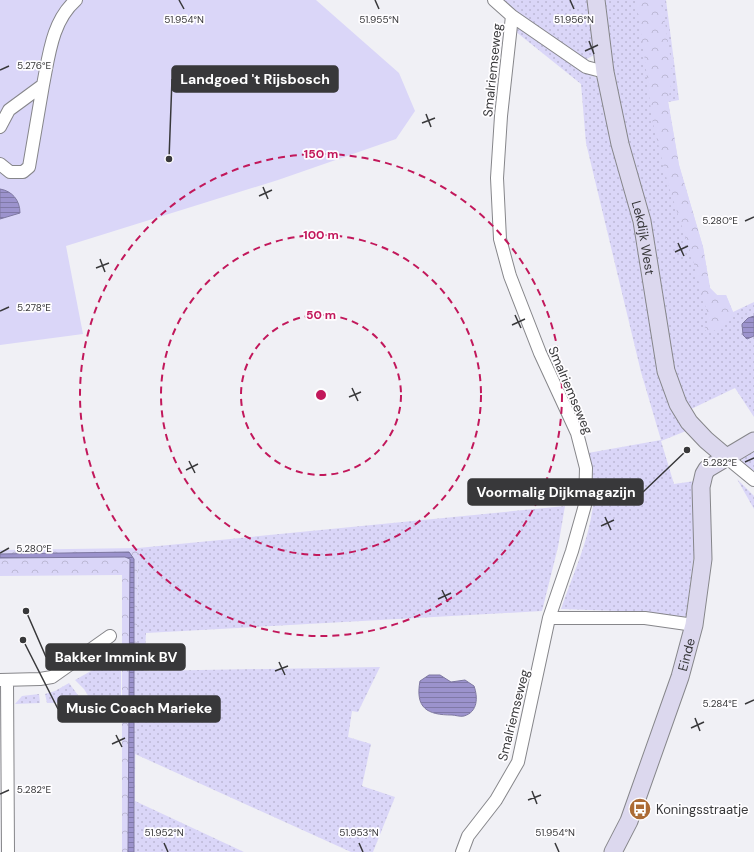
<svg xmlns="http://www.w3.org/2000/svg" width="754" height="852" viewBox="0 0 754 852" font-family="'DM Sans',sans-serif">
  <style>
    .grass { fill: url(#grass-dots) }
    .forest { fill: url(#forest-crowns) }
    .green { fill: #dad6f8 }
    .water { fill: url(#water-rules); stroke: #7e78a1 }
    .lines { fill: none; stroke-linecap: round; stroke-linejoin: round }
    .street-casing { stroke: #86868a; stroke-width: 14 }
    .secondary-casing { stroke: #86868a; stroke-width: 19 }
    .street { stroke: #fff; stroke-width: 12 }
    .secondary { stroke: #dcd8ee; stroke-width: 17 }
    .ticks { fill: none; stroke: #38383a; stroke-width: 1.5 }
    .ring { fill: none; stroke: #c2185b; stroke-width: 2; stroke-dasharray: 7 5 }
    .labels { text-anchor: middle; stroke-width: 3.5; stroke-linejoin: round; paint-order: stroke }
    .street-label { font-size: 13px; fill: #38383a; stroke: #fefdff }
    .poi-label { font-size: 13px; fill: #38383a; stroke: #fefdff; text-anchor: start }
    .ticks-label { font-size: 10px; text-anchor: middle; fill: #38383a; stroke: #fefdff; stroke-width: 3.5; stroke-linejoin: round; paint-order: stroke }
    .centre { fill: #c2185b; stroke: #fefdff; stroke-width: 2 }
    .ring-label { font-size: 12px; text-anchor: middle; font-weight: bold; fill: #c2185b; stroke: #fefdff; stroke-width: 3.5; stroke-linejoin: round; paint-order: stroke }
    .leader { fill: none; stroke: #38383a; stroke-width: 1.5 }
    .callout-dot { fill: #38383a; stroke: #fefdff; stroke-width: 1.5 }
    .callout { fill: #38383a; stroke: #38383a; stroke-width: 1.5 }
    .callout-label { font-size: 14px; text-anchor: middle; font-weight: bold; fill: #fff }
  </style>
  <defs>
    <pattern id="grass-dots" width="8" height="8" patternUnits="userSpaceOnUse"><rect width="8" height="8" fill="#dad6f8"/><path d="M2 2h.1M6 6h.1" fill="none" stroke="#bcb8d5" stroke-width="1.8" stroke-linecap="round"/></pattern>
    <pattern id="forest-crowns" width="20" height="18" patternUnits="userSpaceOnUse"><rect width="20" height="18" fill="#dad6f8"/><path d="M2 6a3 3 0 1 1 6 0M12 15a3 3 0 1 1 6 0" fill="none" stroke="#bcb8d5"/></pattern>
    <pattern id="water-rules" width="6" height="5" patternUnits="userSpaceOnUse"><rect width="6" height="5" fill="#9c93cd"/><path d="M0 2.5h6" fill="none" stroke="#8079a7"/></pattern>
  </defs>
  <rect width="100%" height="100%" fill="#f0f0f5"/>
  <path class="grass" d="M501,0h91l4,54 -11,6 -63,-43z
    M600,0h66l13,100 -11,2 11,63 24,82 7,41 7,7h9l7,17 21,-10v115l-19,-29 -48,23 -7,-18 -56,-254z
    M521,27l69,46 13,10 40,173 48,173 -30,12 13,43 21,-3 -1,73 -8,63 -39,-5 -86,-3c13,-38 33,-79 33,-119 0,-12 -4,-25 -6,-37l73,-13 -20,-68 -55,-229 -5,-59 -66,-53z
    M754,447v24l-11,-8 -2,-5z
    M737,479l17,17v13z
    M565,506l-7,41 -16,64 -396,22 -2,38 236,-4 -22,45 -6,-1 -4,26 23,7 -9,42 33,11 -22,55h-22l-216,-98 3,-206z
    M121,654v53l-29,-5 -8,-13 -9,-9z
    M69,683l14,19 -36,1 -2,-9 10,-3z
    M39,694l1,9 -25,1 7,-8z
    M135,801l109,51h-110z"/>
  <path class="forest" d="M636,0h24l4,16 9,58 -5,27 11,64 24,82 7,41 7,7h9l7,17 -9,14 -15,7 -5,-4 3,-5v-12l-15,-55 -24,-73 -16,-65 -8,-66z
    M138,548l-4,304h-12v-277l-122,1v-26z"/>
  <path class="green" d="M0,0h316l83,73 16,38 -19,28 -118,41 -212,66 17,88 -83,11z"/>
  <path class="water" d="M0,189c12,2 20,11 20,24l-20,6z
    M754,316v20l-7,3 -4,-4 -1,-11 6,-6z
    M129,552l5,7v293h-6l2,-293 -5,-2 -125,1v-4z
    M429,675h11l11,7 14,-2 9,6c4,11 4,26 -10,30 -4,1 -9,-1 -12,-1 -25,0 -37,-7 -32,-34z"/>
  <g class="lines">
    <g class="street-casing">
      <path id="street" d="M494,0l18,16 74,51 19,5
        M0,127l9,-17 34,-25c6,-30 9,-64 33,-85
        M0,164l10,8h13l6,-5 14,-82
        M726,457l28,23
        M549,618h96l49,7
        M0,680l40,-1 12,-2 58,-41
        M7,680l1,172
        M462,852l6,-16 28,-36 22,-38 31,-144 23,-67 13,-46 1,-37 -9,-35 -37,-80 -30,-77 -10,-37 -3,-61 4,-62 11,-100"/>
    </g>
    <g class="secondary-casing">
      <g id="secondary">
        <path id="s1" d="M596,0l9,72 15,72 22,77 24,150 12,33 11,18 17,18 20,17"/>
        <path id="s2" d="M613,852l16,-31 51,-144 14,-52 9,-66 -2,-72 3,-13 3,-5 47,-28"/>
      </g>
    </g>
    <use href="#street" class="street"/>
    <use href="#secondary" class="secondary"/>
  </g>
  <path class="ticks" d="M179,0l5,9M375,0l4,9M570,0l4,9M589,41l5,13M585,51l13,-6M0,70l9,-4M426,114l5,13M422,123l13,-5M263,187l5,12M259,196l13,-6M745,221l9,-4M678,243l6,13M675,252l13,-6M100,259l5,13M96,268l13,-5M0,311l9,-4M515,315l6,13M512,325l13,-6M352,388l6,13M349,397l12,-5M189,461l6,12M745,462l9,-4M186,470l12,-6M605,517l6,13M601,526l13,-6M0,553l9,-5M442,590l6,12M438,599l13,-6M279,662l6,13M275,671l13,-5M745,704l9,-4M695,718l5,13M691,728l13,-6M116,735l6,12M112,744l13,-6M532,791l5,13M0,794l9,-4M528,800l13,-5M164,843l4,9M359,843l4,9M555,843l4,9"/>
  <g class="ring">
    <circle cx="321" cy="395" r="80"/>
    <circle cx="321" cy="395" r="160"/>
    <circle cx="321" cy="395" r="241"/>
  </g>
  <defs>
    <g id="bus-disc" transform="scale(1.15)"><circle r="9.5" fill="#ac6b35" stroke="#fefdff"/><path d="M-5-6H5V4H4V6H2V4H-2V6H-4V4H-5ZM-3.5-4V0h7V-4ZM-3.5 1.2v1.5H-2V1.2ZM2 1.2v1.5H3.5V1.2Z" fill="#fff"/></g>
  </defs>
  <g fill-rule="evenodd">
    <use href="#bus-disc" x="640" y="809"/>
  </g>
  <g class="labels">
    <g class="street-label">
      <text transform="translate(492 70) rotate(-84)" y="5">Smalriemseweg</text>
      <text dy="5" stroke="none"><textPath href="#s1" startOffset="243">Lekdijk West</textPath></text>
      <text transform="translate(571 390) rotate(67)" y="5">Smalriemseweg</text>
      <text dy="5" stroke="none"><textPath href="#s2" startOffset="211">Einde</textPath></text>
      <text transform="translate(513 715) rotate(-76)" y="5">Smalriemseweg</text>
    </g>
    <g class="poi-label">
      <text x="656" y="814">Koningsstraatje</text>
    </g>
  </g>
  <g class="ticks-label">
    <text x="184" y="23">51.954°N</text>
    <text x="379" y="23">51.955°N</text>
    <text x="574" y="23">51.956°N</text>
    <text x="34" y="69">5.276°E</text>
    <text x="720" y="224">5.280°E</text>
    <text x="34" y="311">5.278°E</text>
    <text x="720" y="466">5.282°E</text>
    <text x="34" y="552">5.280°E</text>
    <text x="720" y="707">5.284°E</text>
    <text x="34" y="793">5.282°E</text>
    <text x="164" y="836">51.952°N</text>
    <text x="359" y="836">51.953°N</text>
    <text x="555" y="836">51.954°N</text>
  </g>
  <circle cx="321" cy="395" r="6" class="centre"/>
  <g class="ring-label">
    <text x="321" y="158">150 m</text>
    <text x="321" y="239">100 m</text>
    <text x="321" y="319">50 m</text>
  </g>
  <path class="leader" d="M169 159L172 79M687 450L643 492M26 611L46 657M23 640L58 709"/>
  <g class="callout-dot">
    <circle cx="169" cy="159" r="4"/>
    <circle cx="687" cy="450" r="4"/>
    <circle cx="26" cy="611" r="4"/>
    <circle cx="23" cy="640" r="4"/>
  </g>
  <g class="callout">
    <rect x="172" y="66" width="166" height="26" rx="4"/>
    <rect x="468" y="479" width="175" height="26" rx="4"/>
    <rect x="46" y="644" width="139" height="26" rx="4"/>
    <rect x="58" y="696" width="162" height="26" rx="4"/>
  </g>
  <g class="callout-label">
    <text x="255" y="84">Landgoed 't Rijsbosch</text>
    <text x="556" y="497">Voormalig Dijkmagazijn</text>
    <text x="116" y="662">Bakker Immink BV</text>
    <text x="139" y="713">Music Coach Marieke</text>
  </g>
</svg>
